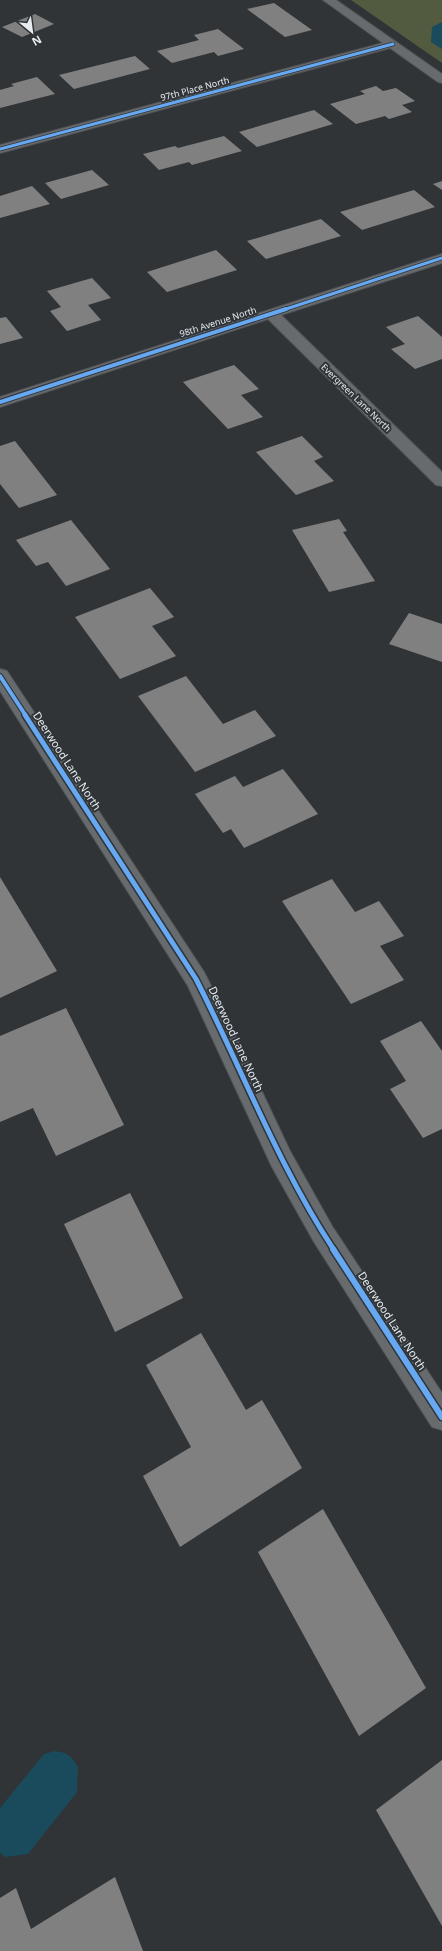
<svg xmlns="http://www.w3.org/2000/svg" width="442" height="1951" viewBox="0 0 442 1951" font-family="'Noto Sans',sans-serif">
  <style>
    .green { fill: #525a3f }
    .water { fill: #194b5c }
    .building { fill: #808080 }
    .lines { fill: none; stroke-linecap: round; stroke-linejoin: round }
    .minor-casing { stroke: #4f5255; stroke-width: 2 }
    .minor { fill: #686b6d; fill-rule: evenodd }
    .cycleway-far3-casing { stroke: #2f3439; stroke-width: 4.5 }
    .cycleway-far2-casing { stroke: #2f3439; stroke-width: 6 }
    .cycleway-far1-casing { stroke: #2f3439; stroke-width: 8 }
    .cycleway-casing { stroke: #2f3439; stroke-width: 9 }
    .cycleway-far3 { stroke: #66a8f1; stroke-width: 3 }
    .cycleway-far2 { stroke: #66a8f1; stroke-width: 4 }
    .cycleway-far1 { stroke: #66a8f1; stroke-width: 5 }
    .cycleway { stroke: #66a8f1; stroke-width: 6 }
    .labels { text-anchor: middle; stroke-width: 4; stroke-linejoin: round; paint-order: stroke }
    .far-street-label { font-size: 9px; fill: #e8ecef; stroke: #2f3439 }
    .street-label { font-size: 11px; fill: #e8ecef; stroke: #2f3439 }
  </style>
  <rect width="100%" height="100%" fill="#313437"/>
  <path class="green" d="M351,0h91v63z"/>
  <path class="water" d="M442,22v27l-11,-7 1,-15z
    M55,1751l10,2 7,5 6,9 -1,25 -49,62 -23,3 -5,-4v-45l44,-54z"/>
  <path class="building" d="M274,3l38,27 -27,7 -38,-28z
    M35,14l19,10 -32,13 -20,-10z
    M218,29l26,20 -26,7 -4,-4 -42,11 -15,-12 42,-11 -5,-5z
    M135,56l15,13 -76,20 -15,-14z
    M37,77l18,17 -55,14v-18l14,-4 -3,-2z
    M376,86l7,5 13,-3 19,13 -13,4 10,7 -23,7 -4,-3 -29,8 -26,-20 35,-10 -5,-3z
    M314,110l19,14 -76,23 -18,-15z
    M224,136l18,15 -50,14 -3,-3 -30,8 -16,-16 32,-8 3,2z
    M92,170l17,15 -48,14 -16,-16z
    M442,181v9l-9,-6z
    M32,186l18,18 -50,14v-22z
    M414,190l21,17 -73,23 -22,-18z
    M321,219l20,17 -75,23 -19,-18z
    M216,250l21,20 -70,22 -20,-20z
    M92,278l19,20 -23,7 13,15 -34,11 -17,-20 11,-4 -14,-16z
    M418,316l24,21v22l-27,10 -24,-20 14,-5 -19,-17z
    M6,317l17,21 -23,6v-26z
    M234,365l25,24 -18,6 22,22 -35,12 -45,-47z
    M302,436l21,21 -9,4 20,20 -38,14 -40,-43z
    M15,441l42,54 -38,13 -19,-24v-38z
    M339,519l8,12 -4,1 32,49 -46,11 -37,-62z
    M71,520l39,49 -44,17 -18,-24 -12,4 -20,-26z
    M150,588l24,29 -22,9 24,30 -56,23 -45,-62z
    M409,613l33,11v38l-53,-18z
    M186,676l37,48 32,-14 21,26 -81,36 -57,-76z
    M283,769l35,45 -74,34 -13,-19 -8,4 -28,-39 40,-18 8,11z
    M0,877l57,94 -57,27z
    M332,879l23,33 24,-11 25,35 -24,10 24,34 -53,24 -69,-103z
    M66,1008l58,117 -68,31 -23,-48 -33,14v-86z
    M421,1021l21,30v78l-19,9 -33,-49 16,-8 -26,-40z
    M130,1193l53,105 -68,34 -51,-108z
    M201,1333l45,77 16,-10 40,68 -122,79 -37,-71 48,-29 -45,-82z
    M323,1509l103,179 -67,48 -101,-184z
    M442,1760v166l-66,-116z
    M115,1877l28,74h-143v-53l16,-10 15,41z"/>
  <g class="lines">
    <g class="minor-casing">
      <path id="minor" d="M323,0h13l106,74v9l-4,-1 -48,-34 -390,105v-8l383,-102z
        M442,254v9l-161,52 161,157v14l-6,-1 -168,-166 -268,88v-10z
        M0,669l7,2 197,301 20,39 66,140 42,75 110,167v37l-10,-3 -118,-185 -42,-75 -84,-181 -188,-295z"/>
    </g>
    <use href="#minor" class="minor"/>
    <g class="cycleway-far3-casing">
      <path id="cycleway-far3" d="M0,149l393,-105
        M283,310l159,-52"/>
    </g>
    <g class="cycleway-far2-casing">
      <path id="cycleway-far2" d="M0,402l286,-93
        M0,676l26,40"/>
    </g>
    <g class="cycleway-far1-casing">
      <path id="cycleway-far1" d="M25,715l171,264c46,90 82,186 138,271"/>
    </g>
    <g class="cycleway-casing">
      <path id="cycleway" d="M333,1249l109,168"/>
    </g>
    <use href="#cycleway-far3" class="cycleway-far3"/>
    <use href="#cycleway-far2" class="cycleway-far2"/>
    <use href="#cycleway-far1" class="cycleway-far1"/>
    <use href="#cycleway" class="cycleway"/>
  </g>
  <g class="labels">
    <g class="far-street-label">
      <text transform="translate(195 89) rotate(-15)" y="3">97th Place North</text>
      <text transform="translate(218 322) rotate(-18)" y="3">98th Avenue North</text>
      <text transform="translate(356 398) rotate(44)" y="3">Evergreen Lane North</text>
    </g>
    <g class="street-label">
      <text transform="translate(67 761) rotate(57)" y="4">Deerwood Lane North</text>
      <text transform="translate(236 1039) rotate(65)" y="4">Deerwood Lane North</text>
      <text transform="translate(392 1321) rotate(57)" y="4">Deerwood Lane North</text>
    </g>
  </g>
  <g transform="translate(32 32) rotate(151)" stroke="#2f3439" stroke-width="3" paint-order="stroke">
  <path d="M0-3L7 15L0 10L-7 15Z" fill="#e8ecef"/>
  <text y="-6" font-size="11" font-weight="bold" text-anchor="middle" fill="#e8ecef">N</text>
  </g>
</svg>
